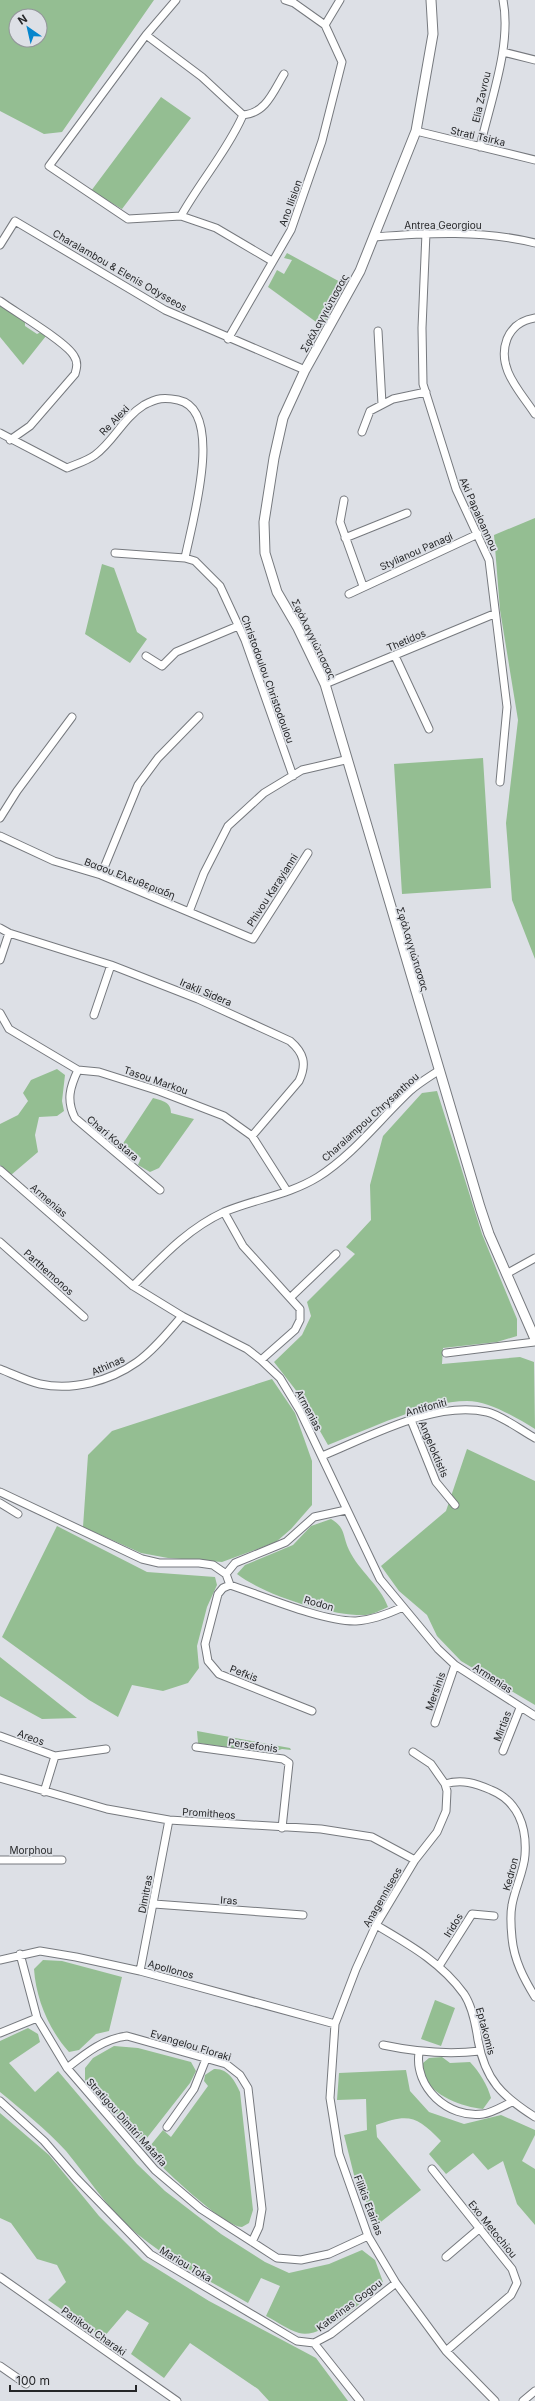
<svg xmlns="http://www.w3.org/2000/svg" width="535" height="2401" viewBox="0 0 535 2401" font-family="Inter,sans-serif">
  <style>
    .green { fill: #94be92; fill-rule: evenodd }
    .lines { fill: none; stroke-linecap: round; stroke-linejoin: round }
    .street-casing { stroke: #76797e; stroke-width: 9 }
    .secondary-casing { stroke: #76797e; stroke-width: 11 }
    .street { stroke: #fff; stroke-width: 7 }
    .secondary { stroke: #fff; stroke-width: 9 }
    .labels { text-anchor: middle; stroke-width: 3.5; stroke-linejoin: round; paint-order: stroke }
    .street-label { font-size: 10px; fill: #252628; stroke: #dde0e6 }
  </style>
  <rect width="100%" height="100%" fill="#dde0e6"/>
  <path class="green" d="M0,0h154l-92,132 -18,2 -44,-23zM16,16h24v24h-24z
    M161,97l30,21 -69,91 -31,-18z
    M287,253l57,31 -21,43 -55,-40 9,-17 7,4 8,-14 -8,-2z
    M0,305l25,15v6l12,8 4,-2 5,4 -23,29 -23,-28z
    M535,518v441l-23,-59 -6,-77 12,-103 -18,-110 -6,-75z
    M102,564l12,4 23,64 10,7 -17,24 -45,-29z
    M483,758l8,130 -89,6 -8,-130z
    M57,1069l8,6 -3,26 2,10 -7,5 -18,1 -4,18 3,17 -27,23 -11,-10v-41l18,-9 10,-14 -5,-8 8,-13z
    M437,1091l45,143 35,85v17l-20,6 -54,6 -1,16 78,-7 14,5 1,67c-18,-11 -46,-28 -68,-28 -41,0 -100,29 -139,44l-30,-52 -24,-31 28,-27 9,-19 -4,-14 48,-48 -9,-7 25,-27 -1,-35 13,-49 39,-43z
    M153,1098c10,3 18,4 18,15l23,6 -35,49 -9,4 -12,-7 3,-7 -14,-11 -5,3 -2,-2z
    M272,1379l23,34 17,48v44l-21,24 -15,13 -54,20 -54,-4 -27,-5 -58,-26 5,-72 24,-24z
    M467,1449l68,32v224l-74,-44 -24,-25 -10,-21 -28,-24 -18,-25 65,-55z
    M331,1519c15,9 11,16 18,31 10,21 31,35 39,57 -7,3 -16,8 -23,8 -35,1 -101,-20 -128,-41l8,-9 48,-20 18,-19z
    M57,1526l90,46 68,5 2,8 -10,22 -10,39 2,22 -11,15 -25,8 -31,-6 -14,32 -29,-17 -87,-63z
    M0,1657l77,61 -35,1 -42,-23z
    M197,1731l93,17 1,2 -9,-1 -6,2 -1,3 -77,-11z
    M43,1960l19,1 60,16 -13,54 -13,3 -17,16 -10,2c-20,-22 -33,-53 -35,-83z
    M435,2000l20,8 -14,38 -20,-7z
    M28,2028l10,6 2,8 -31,21 26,29 23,-21 79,93 28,27 56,43 44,28 24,11 40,-9 33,-14 13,10 8,22c-16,16 -60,58 -84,51 -11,-3 -23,-12 -33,-17l14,-30 -19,-8 -13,25c-41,-24 -87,-46 -122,-79 -23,-22 -40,-49 -60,-73 -20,-22 -43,-40 -66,-59v-51z
    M114,2046l24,2 53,14 5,9 -6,12 -47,60 -58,-63v-12l8,-10z
    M442,2057l8,6 20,-1c9,9 18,24 21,36l-8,11c-20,-2 -51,-13 -59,-33 -2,-4 -1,-9 -1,-13l6,-5z
    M214,2069c14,-1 21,12 26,23l13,118 -4,13 -7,4c-20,-1 -80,-60 -96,-76l17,-21 8,7 37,-51 -4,-5 1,-6z
    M406,2070l4,21 19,21 35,12 37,-9 34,15v5l-13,26 13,8v56l-18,-21 -14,-43 -15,9 -15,-17 -27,21 -17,-20 12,-13c-24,-25 -32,-28 -65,-16l1,12 44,53 -44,35 -23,-50 -10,-40 23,-5 -1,-31 -29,1 2,-27z
    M0,2113l49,42 50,61 44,44 66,41 107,57 32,43h-79l-11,-12 -68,-46 -26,35 -33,-24 18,-31 -22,-13 -24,28 -55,-38 18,-18 -9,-17 -20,-6 -26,-36 -11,-5z"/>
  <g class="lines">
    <g class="street-casing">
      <path id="street" d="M176,0l-30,35 -97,131 79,53 53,-3 35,12 56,33
        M325,25l15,-25
        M146,35l56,42 41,38
        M503,52l32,8
        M416,131l119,29
        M480,147c10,-45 32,-102 23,-147
        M181,216c19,-34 46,-65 62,-101 23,-2 30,-23 41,-41
        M426,233l-4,95 1,56 33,105 33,71 18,147 -7,75
        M375,237c53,-4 108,-7 160,6
        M0,245l15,-24 150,89 140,60
        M0,301c15,11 67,41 74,55 4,6 3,11 1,18l-45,52 -20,14
        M535,318c-13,2 -23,9 -28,21 -11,29 13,52 28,75
        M378,331l4,73
        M228,339l63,-109 31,-89 20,-79 -17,-37 -31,-22 -9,-3
        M362,432l8,-21 23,-12 33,-7
        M0,433l67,35c9,-4 20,-7 28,-13 19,-14 28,-37 49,-50 13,-7 20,-8 34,-5 48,10 13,126 7,158
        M344,500l-4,22 23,64
        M345,538l62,-25
        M115,553l70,5 10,3 25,25 25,54 48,136
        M349,594l129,-60
        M146,656l16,10 14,-14 62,-26
        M395,656l34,73
        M325,684l169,-70
        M0,818l17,-27 55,-74
        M0,836l54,25 47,14 152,64 55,-86
        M101,875l37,-90 20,-27 41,-42
        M189,912l15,-39 24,-47 36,-33 38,-23 43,-10
        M0,928l9,5 102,32 87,34 92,42c14,12 17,23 9,40l-47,55
        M0,960l9,-27
        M0,1013l9,16 69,41 21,2 60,19 65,25 28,20 35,55
        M94,1015l17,-50
        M78,1070c-8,17 -12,30 -3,48l85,72
        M0,1170l133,116 49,30 65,33 14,11 19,18 20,33 80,168 58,70 17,16 80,51
        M224,1212l19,34 57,63v11l-5,10 -34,30
        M0,1242l84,75
        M506,1274l29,-16
        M133,1286c28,-28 54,-57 91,-74 31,-13 65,-17 94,-35 35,-22 62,-58 93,-87 8,-7 18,-13 27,-19
        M291,1297l45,-43
        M446,1353l89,-11
        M0,1369c13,5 27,12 40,15 33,7 70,-3 97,-22 17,-12 31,-30 45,-46
        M411,1420l25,62 19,23
        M322,1456c47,-19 113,-56 165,-44 14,3 35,19 48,26
        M0,1492l142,67 17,4h40l14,2 13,9 4,11
        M0,1503l18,11
        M226,1574l9,-11 51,-21 28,-25 32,-7
        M230,1585l-7,3 -5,6 -13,50 3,17 11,13 93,37
        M230,1585c33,11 94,37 126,36 17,-1 32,-7 47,-14
        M435,1723l20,-58
        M0,1736l55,20 51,-7
        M196,1747l87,12 6,4 -7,65
        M503,1751l17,-43
        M413,1752l18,12 14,20 2,7 -1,20 -9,21 -22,28 -39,65 -20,44 -21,55 -5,74 9,56 29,82 28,47 50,68 49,50
        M0,1778l107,31 62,11 152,9 51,8 43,23
        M445,1784c17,-5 30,-1 46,6 27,11 36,37 34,65 -1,16 -10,33 -13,50 -2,10 -1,23 0,33 2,22 12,41 23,59
        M44,1792l11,-36
        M0,1860h62
        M154,1904l149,11
        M376,1925c32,19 65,37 88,69 8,12 12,32 14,46 7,40 24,56 57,77
        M20,1954l17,64 30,50 88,102 46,39 76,49 24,2 28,-6 39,-18
        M0,1960l40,-9 36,6 64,14 195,53
        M439,1966l33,-52 22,2
        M140,1971l29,-151
        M0,2033l37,-15
        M383,2045c33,7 63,10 97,6
        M419,2053c-5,34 29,66 64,61 9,-1 20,-8 29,-12
        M67,2068c19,-15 36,-29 60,-32l99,28 14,11 8,13 14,121 -3,18 -7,15
        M0,2101l44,40 32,37 74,76 147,87 17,2 46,58
        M167,2127l27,-38 12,-30
        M432,2169l80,100 5,14 -6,12 -65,56
        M446,2257l34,-29
        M0,2277l177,124
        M314,2343l17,-9 65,-51
        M0,2366l26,18
        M523,2401l12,-10"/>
    </g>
    <g class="secondary-casing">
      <path id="secondary" d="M431,0l2,34 -17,97 -56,140 -55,99 -22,48 -9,40 -10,64 1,31 12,39 21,36 27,56 155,523 9,27 46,105"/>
    </g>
    <use href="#street" class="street"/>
    <use href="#secondary" class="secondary"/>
  </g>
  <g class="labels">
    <g class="street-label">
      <text transform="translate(481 97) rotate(-77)" y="4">Elia Zavrou</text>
      <text transform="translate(478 136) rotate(13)" y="4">Strati Tsirka</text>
      <text transform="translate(290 203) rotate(-70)" y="4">Ano Ilision</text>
      <text x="443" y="229">Antrea Georgiou</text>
      <text transform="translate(120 270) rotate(30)" y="4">Charalambou &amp; Elenis Odysseos</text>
      <text transform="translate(324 313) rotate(-61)" y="4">Σφάλαγγιώτισσας</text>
      <text transform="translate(114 420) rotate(-46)" y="4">Re Alexi</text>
      <text transform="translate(479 514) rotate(66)" y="4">Aki Papaioannou</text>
      <text transform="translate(416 551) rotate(-24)" y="4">Stylianou Panagi</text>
      <text transform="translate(314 639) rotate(64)" y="4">Σφάλαγγιώτισσας</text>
      <text transform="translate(406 640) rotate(-23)" y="4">Thetidos</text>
      <text transform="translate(268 679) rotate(70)" y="4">Christodoulou Christodoulou</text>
      <text transform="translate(130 878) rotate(21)" y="4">Βασου Ελευθεριαδη</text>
      <text transform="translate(272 890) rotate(-57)" y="4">Phivou Karayianni</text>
      <text transform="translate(413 949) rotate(73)" y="4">Σφάλαγγιώτισσας</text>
      <text transform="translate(206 992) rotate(23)" y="4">Irakli Sidera</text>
      <text transform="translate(156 1080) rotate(19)" y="4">Tasou Markou</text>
      <text transform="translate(370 1117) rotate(-42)" y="4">Charalampou Chrysanthou</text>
      <text transform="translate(113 1138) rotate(40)" y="4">Chari Kostara</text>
      <text transform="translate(49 1200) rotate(41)" y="4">Armenias</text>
      <text transform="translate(49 1272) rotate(42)" y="4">Parthemonos</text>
      <text transform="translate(108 1365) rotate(-24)" y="4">Athinas</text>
      <text transform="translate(426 1407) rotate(-15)" y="4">Antifoniti</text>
      <text transform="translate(309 1410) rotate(62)" y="4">Armenias</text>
      <text transform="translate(434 1449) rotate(67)" y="4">Angeloktistis</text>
      <text transform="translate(319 1603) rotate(16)" y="4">Rodon</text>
      <text transform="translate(244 1673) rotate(21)" y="4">Pefkis</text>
      <text transform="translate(493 1678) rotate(33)" y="4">Armenias</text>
      <text transform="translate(435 1691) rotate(-70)" y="4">Mersinis</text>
      <text transform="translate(502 1726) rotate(-69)" y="4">Mirtias</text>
      <text transform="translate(31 1737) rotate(20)" y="4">Areos</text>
      <text transform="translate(253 1745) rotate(8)" y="4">Persefonis</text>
      <text transform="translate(209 1813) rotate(4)" y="4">Promitheos</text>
      <text x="31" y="1854">Morphou</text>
      <text transform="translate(510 1874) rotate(-75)" y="4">Kedron</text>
      <text transform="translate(145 1894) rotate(-79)" y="4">Dimitras</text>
      <text transform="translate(382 1897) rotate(-60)" y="4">Anagenniseos</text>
      <text transform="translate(229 1900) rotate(4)" y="4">Iras</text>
      <text transform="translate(453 1925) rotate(-58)" y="4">Iridos</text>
      <text transform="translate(171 1969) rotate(15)" y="4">Apollonos</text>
      <text transform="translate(486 2031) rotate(75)" y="4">Eptakomis</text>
      <text transform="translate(191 2045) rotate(17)" y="4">Evangelou Floraki</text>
      <text transform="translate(127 2122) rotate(48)" y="4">Stratigou Dimitri Matafia</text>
      <text transform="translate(369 2205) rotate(69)" y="4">Filikis Etairias</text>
      <text transform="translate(493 2229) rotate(51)" y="4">Exo Metochiou</text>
      <text transform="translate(186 2264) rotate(31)" y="4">Mariou Toka</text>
      <text transform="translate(349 2305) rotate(-37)" y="4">Katerinas Gogou</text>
      <text transform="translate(94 2331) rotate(35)" y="4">Panikou Charaki</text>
    </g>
  </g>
  <g transform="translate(28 28) rotate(326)"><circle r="19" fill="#dde0e6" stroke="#93969a"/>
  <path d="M0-3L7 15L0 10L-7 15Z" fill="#0585cd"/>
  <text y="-6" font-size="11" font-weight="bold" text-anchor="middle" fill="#252628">N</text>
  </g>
  <path d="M10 2385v6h126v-6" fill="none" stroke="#252628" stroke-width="2"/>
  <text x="16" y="2385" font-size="12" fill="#252628" stroke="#dde0e6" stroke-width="3" paint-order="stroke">100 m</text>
</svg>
